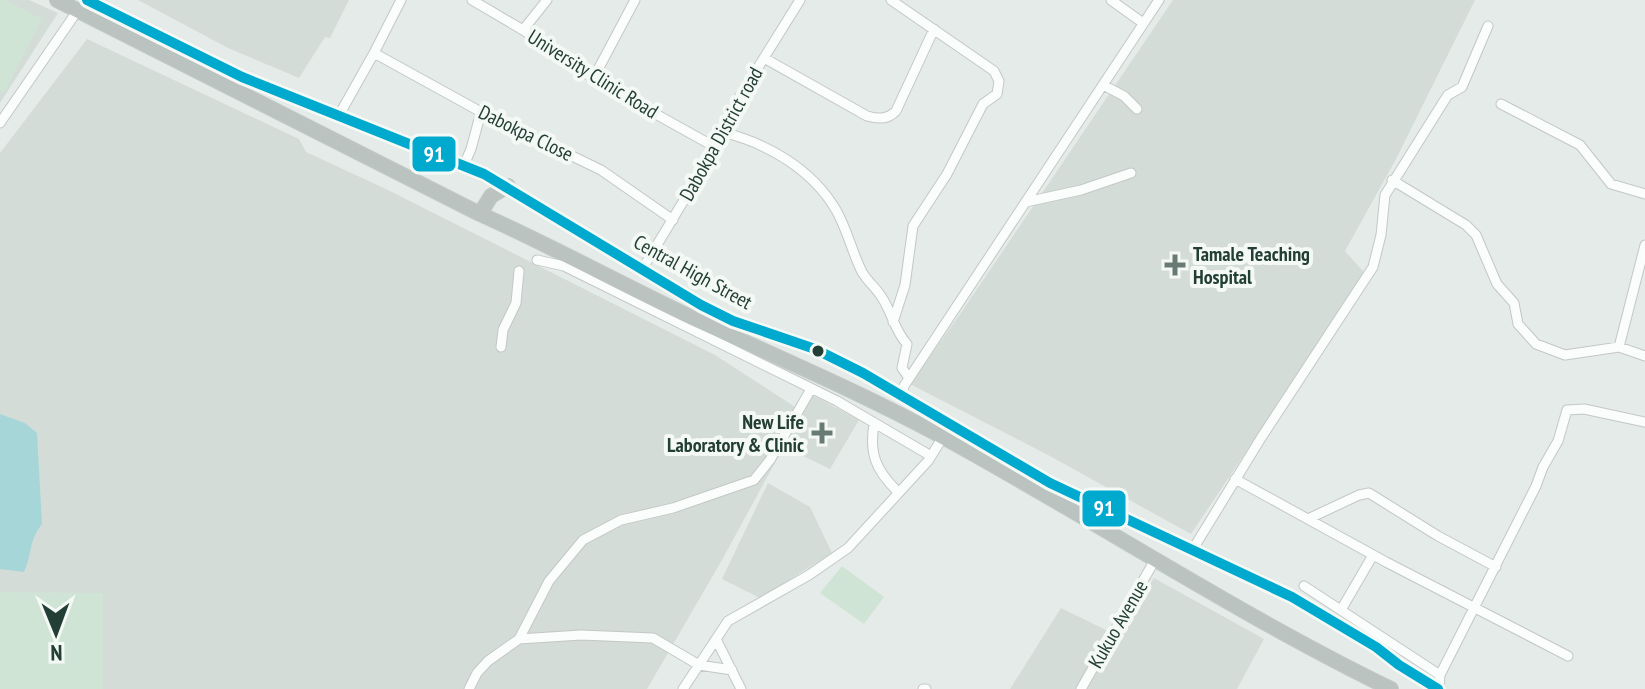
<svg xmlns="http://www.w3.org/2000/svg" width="1645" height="689" viewBox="0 0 1645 689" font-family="'PT Sans Narrow',sans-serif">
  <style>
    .built { fill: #d4dcd8 }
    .green { fill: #cfe4d4 }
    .water { fill: #a7d6d8 }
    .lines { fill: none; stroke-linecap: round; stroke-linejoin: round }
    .minor-casing { stroke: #c2c8c5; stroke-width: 11 }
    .highway-casing { stroke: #c1cac7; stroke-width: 16 }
    .minor { stroke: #fbfcfc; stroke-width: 9 }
    .highway { stroke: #bac3c0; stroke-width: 14 }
    .bus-1-casing { stroke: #f4f9f6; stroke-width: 16 }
    .bus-1 { stroke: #00a9ce; stroke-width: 10 }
    .poi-dot { fill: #677b74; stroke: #f4f9f6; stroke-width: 3 }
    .bus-dot { fill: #233e35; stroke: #f4f9f6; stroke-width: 3 }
    .labels { text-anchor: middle; stroke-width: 8; stroke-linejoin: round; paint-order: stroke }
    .street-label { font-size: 20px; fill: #233e35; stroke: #f4f9f6 }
    .poi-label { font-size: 20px; font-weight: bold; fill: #233e35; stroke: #f4f9f6; text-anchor: start }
    .line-badge { stroke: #f4f9f6; stroke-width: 3 }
    .badge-label { font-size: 22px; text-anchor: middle; font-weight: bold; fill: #fff }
  </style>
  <rect width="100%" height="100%" fill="#e5ebe8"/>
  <path class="built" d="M0,0h29l29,13 -58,90z
    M138,0h211l-19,38 -5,-1 -26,41 -71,-30z
    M1173,0h302l-79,159 -51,92 24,27 -77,105 -101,151 -143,-79 -138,-71 48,-67z
    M87,39l212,100 7,13 80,37 329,166 88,57 9,-17 47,25 -29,49 -45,-22 16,-32 -79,145 -75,129h-647v-536z
    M768,483l42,24 22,46 -72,45 -38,-19z
    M1154,578l110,61 -27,50h-151z
    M1061,608l49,24 -33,57h-67z"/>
  <path class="green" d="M0,0h5l37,19 -38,74 -4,-2z
    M842,566l42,31 -20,27 -44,-31z
    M0,592l103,1v96h-103z"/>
  <path class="water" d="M0,414l25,9 12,10 5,91c-14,18 -9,28 -18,48l-24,-3z"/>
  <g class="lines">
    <g class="minor-casing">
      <path id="minor" d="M472,0l51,30 77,53 115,64
        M891,0l103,71 5,10 -2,13 -14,10 -36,70 -34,52 -8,59 -12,37
        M1111,0l32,23
        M523,30l24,-30
        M374,53l107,59 120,58 72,50
        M764,58l103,58c11,3 20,4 29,-5l38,-82
        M593,79l42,-79
        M1103,85l21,11 13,13
        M1501,104l79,41 31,39 34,10
        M338,117l36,-64 27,-53
        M0,123l78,-113
        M722,132c45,11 90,37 114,78 11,19 16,42 26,62 6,10 13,15 19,24 11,16 13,34 26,48l-5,24 7,10
        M464,165l7,-16 10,-37
        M1392,180l74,45 10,10 21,49 17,19 4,21 18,20 29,11 54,-8 26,9
        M1026,202l55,-12 50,-17
        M537,260l27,6 273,135 94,55
        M643,268l55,-91 41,-79 61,-98
        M501,347l2,-17 13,-27 3,-32
        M1619,347l26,-102
        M902,396l2,-10 255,-386
        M874,424c-5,30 2,46 23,67
        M1235,479l151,83 182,94
        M1310,518l49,-23 10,-2 69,43 58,31
        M1193,549l68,-111 112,-171 8,-32 4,-40 59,-94 4,-6 14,-8 26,-61
        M1304,586l136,89
        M1341,610l32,-55
        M519,639l62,-4 72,3 46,27 33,5
        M716,639l25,50
        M469,689l8,-16 11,-12 31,-22 30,-58 34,-41 38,-20 52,-12 81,-28 16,-20 41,-71
        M683,689l45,-68 81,-46 39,-27 80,-87 15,-24
        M923,689h3
        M1081,689l75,-131
        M1439,689l1,-14 96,-189 7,-19 15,-26 9,-31 17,-1 61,13"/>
    </g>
    <g class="highway-casing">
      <path id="highway" d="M57,0l423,214c76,34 148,74 223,109 81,37 161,71 240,114 150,82 294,177 448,252
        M87,0l155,77 242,97 217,131 32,16 82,28 48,24 187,110 242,114 84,50 23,18 39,24
        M480,214l11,-18 17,-10"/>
    </g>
    <use href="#minor" class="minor"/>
    <use href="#highway" class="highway"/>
    <g class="bus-1-casing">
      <path id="bus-1" d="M87,0l155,77 242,97 217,131 32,16 82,28 48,24 187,110 242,114 84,50 23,18 39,24"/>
    </g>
    <use href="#bus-1" class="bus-1"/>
  </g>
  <g class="poi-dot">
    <path d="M1171 253h8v8h8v8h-8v8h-8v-8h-8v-8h8z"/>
    <path d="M818 421h8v8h8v8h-8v8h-8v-8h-8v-8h8z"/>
  </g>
  <circle class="bus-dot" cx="818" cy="351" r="7"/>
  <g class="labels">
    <g class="street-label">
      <text transform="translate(593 74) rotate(32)" y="7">University Clinic Road</text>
      <text transform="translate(526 133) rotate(26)" y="7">Dabokpa Close</text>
      <text transform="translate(721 134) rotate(-61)" y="7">Dabokpa District road</text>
      <text transform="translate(693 272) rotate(29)" y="7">Central High Street</text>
      <text transform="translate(1118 624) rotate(-60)" y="7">Kukuo Avenue</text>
    </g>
    <g class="poi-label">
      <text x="1193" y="261">Tamale Teaching<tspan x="1193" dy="23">Hospital</tspan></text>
      <text x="804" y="429" text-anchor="end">New Life<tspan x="804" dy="23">Laboratory &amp; Clinic</tspan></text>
    </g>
  </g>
  <g class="line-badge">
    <rect x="411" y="135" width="46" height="38" rx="8" fill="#00a9ce"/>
    <rect x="1081" y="489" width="46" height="39" rx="8" fill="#00a9ce"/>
  </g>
  <g class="badge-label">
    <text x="434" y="162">91</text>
    <text x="1104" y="516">91</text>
  </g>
  <g transform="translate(56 633) rotate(179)" stroke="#f4f9f6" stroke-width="6" paint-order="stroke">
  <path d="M0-6L14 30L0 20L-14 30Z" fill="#233e35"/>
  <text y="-12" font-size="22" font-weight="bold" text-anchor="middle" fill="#233e35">N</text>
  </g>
</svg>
